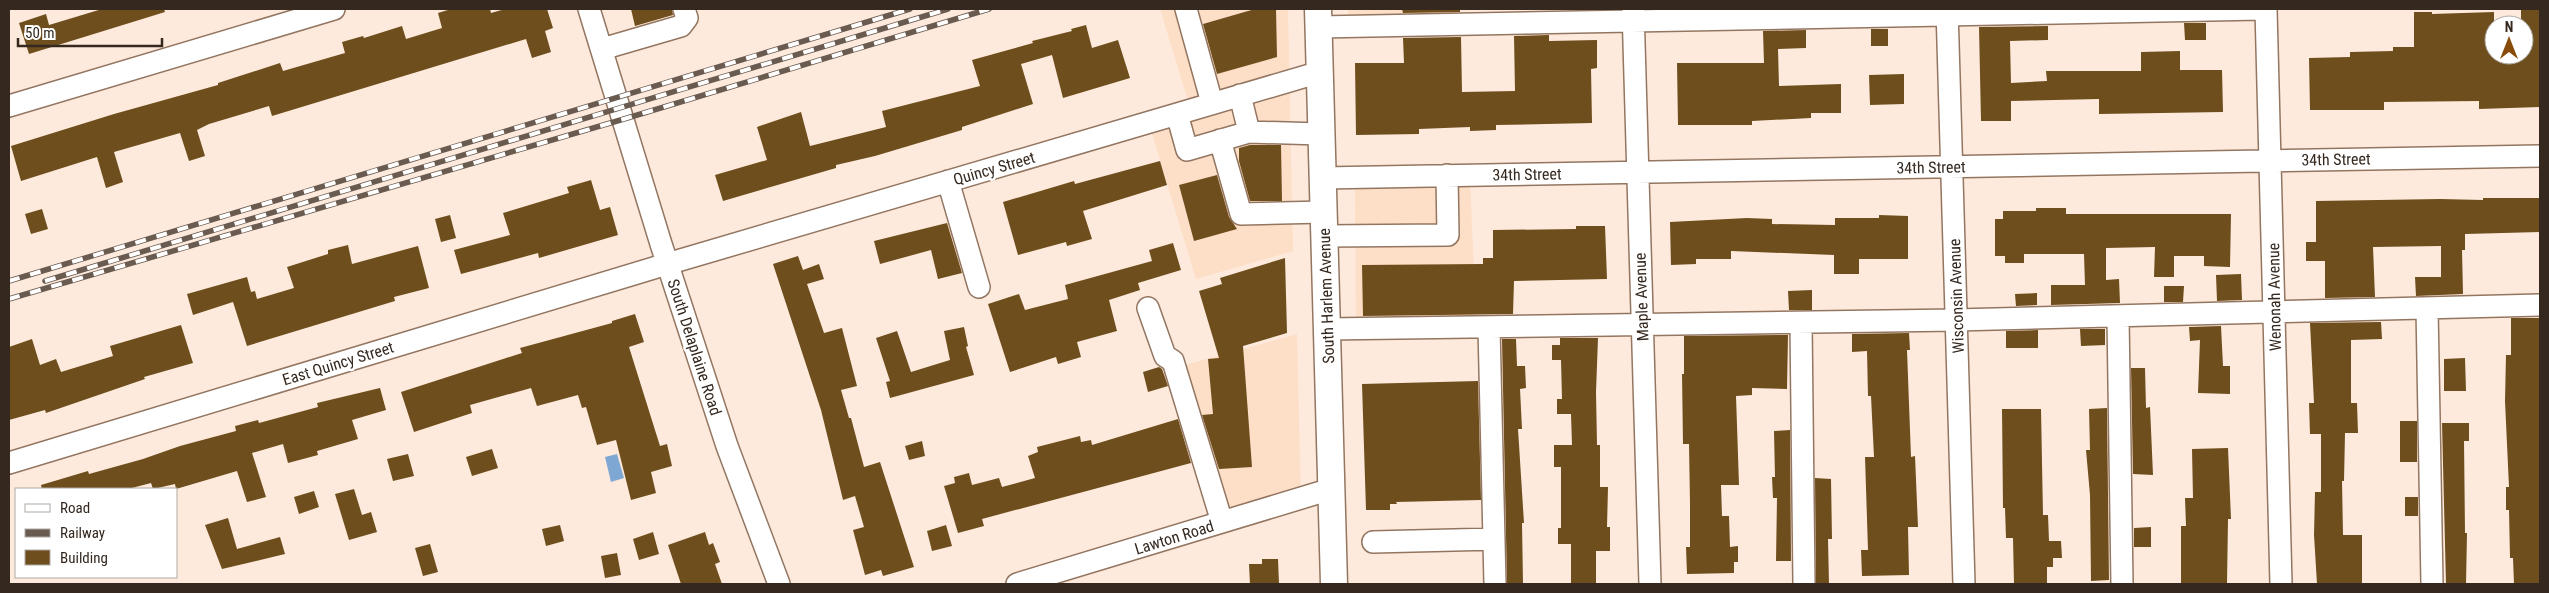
<svg xmlns="http://www.w3.org/2000/svg" width="2549" height="593" viewBox="0 0 2549 593" font-family="'Roboto Condensed',sans-serif">
  <style>
    .built { fill: #fddec7 }
    .water { fill: #7ea7d3 }
    .building { fill: #6e4e1c }
    .lines { fill: none; stroke-linecap: round; stroke-linejoin: round }
    .minor-casing { stroke: #937661; stroke-width: 24 }
    .major-casing { stroke: #937661; stroke-width: 29 }
    .minor { stroke: #fff; stroke-width: 21 }
    .major { stroke: #fff; stroke-width: 26 }
    .rail-casing { stroke: #695b50; stroke-width: 5.5 }
    .rail { stroke: #fff; stroke-width: 4; stroke-dasharray: 11; stroke-linecap: butt }
    .labels { text-anchor: middle; stroke-width: 5; stroke-linejoin: round; paint-order: stroke }
    .street-label { font-size: 16px; fill: #34281f; stroke: #fff }
  </style>
  <rect width="100%" height="100%" fill="#feeadc"/>
  <path class="built" d="M1160,9h128l5,242 -97,28 -49,-162 42,-13z
    M1348,9h108v14h-107z
    M1470,178l6,146 -120,3 -1,-145z
    M1297,334l4,166 -85,26 -45,-157z"/>
  <path class="water" d="M617,454l7,24 -13,4 -6,-25z"/>
  <path class="building" d="M102,9h62l1,3 -136,42 -10,-31 27,-9 3,11z
    M451,9h39l1,4 14,-4h42l6,19 -8,3 6,21 -19,6 -6,-19 -254,77 -3,-10 -60,18 -12,6 8,26 -16,5 -9,-28 -66,19 9,30 -17,6 -9,-31 -76,24 -10,-35 103,-32 104,-29v-2l62,-20 3,8 62,-18 -3,-11 21,-6 1,2 38,-12 4,13 36,-11 -4,-15z
    M631,9h41l1,6 -38,11z
    M1255,9h21l1,48 -60,17 -14,-50z
    M1402,9h58v3l-57,1z
    M2521,9h19v98l-61,2v-8l-95,1v8h-74l-1,-52 41,-1v-5l43,-1v-4h21v-35h18v2l62,-2v43h30v-30h-3z
    M2184,23h22v17h-21z
    M1086,25l6,23 26,-8 12,38 -67,20 -11,-43 -31,9 12,40 -71,23v3l-87,26 -39,9v3l-113,33 -8,-26 52,-15 -10,-33 44,-15 9,34 76,-19 -4,-16 98,-25 -8,-26 61,-17 -1,-2 40,-10 -1,-2z
    M2048,26v14l-38,1 1,42 36,-2 -1,-10h95v-19l39,-1v19h42l1,42 -124,2v-15l-88,2v20h-30l-2,-94z
    M1871,29h17v17h-17z
    M1806,30v18l-28,1 1,37 62,-2v29h-30v5l-59,3v4h-74l-1,-62h87l-1,-32z
    M1549,35v6l48,-1v28l-6,1 1,54 -96,2v5l-26,1v-4l-51,2v5l-63,1 -1,-72h49l-1,-25 58,-1 1,55 53,-1 -1,-55z
    M1904,74v30l-34,1 -1,-30z
    M1250,145h31l1,56h-32l-11,-40v-13z
    M1160,161l7,24 -84,26 9,28 -25,7 -1,-4 -48,13 -15,-53 71,-21 1,3z
    M1217,175l12,42 8,12 -43,12 -15,-56z
    M591,180l9,30 10,-3 8,28 -79,23 -1,-5 -77,21 -7,-24 56,-15 -7,-22 66,-20 -2,-6z
    M2483,198h57v34l-75,2v16h-3l1,44 -47,2 -1,-19h26v-31l-68,1 2,50 -50,1v-37h-19v-19h10v-41l124,-2 43,1z
    M2036,208h30v6h165l-1,53 -26,-1v-10h-30v21h-20l1,-30 -49,1v32l13,-1 1,24 -69,2v-20h34l-1,-31h-60v9h-19v-7h-10v-37h8v-8h33z
    M42,209l6,20 -17,5 -6,-20z
    M450,215l6,23 -15,4 -6,-23z
    M1879,215l29,1v43h-49v15h-25v-19l-103,-4v8h-35v5l-25,1 -1,-43 77,-4 25,1v5l63,1v-7h44z
    M947,223l15,50 -24,6 -7,-29 -51,14 -6,-23z
    M1576,226h29l2,53 -93,2 -1,33 -150,2 -1,-51 121,-1v-6h10v-28l83,-1z
    M1173,243l8,27 -43,13 2,7 -31,10 8,31 -40,11 4,15 -23,7 -2,-7 -46,15 -22,-68 31,-10 6,16 43,-11 -3,-14 87,-24 -3,-11z
    M348,245l4,19 66,-18 11,42 -35,9 1,4 -148,45 -14,-44 -40,13 -6,-21 60,-17 4,15 4,-1 2,8 37,-11 -7,-21 41,-13v-4z
    M798,256l5,14 16,-6 5,15 -17,5 17,49 18,-5 15,58 -16,4 8,28h2l13,49 16,-5 34,105 -31,9 -2,-6 -16,5 -12,-45 11,-3 -9,-31 -12,4 -22,-90 -48,-146z
    M1285,258l2,75 -44,13 9,121 -33,2 -17,-54 11,-1 -5,-55 11,-1 -20,-67 23,-7 -2,-6z
    M2241,274l1,26 -25,1 -1,-26z
    M2164,286h20l-1,16h-19z
    M1812,290v20h-23l-1,-19z
    M2037,293v12l-21,1 -1,-12z
    M635,314l9,28 -15,5 31,99 7,-2 5,22 -21,6 5,21 -25,7 -15,-60 -19,5 -11,-38 -4,1 -4,-13 -41,11 -6,-18 -61,17 2,8 -58,19 -13,-40 121,-39 -2,-5 92,-25v-2z
    M2511,318h29v266h-26l-1,-26h-3l-1,-48h-3v-23h3l-4,-86 1,-46h5z
    M2381,322l1,17 -31,1v63h6l1,30h-13l-1,48h-2l1,54h19v49h-45l-3,-49 1,-43h6v-58h-11l-1,-31h5l-4,-80z
    M181,325l12,38 -49,14 1,2 -99,34 -1,-3 -36,10v-73l23,-8 8,26 16,-6 5,13 52,-16 -3,-10z
    M2221,326l2,40h7v28l-32,-1 2,-53 -10,1 -1,-14z
    M964,327l4,19 -2,1 8,28 -84,23 -4,-16 4,-1 -14,-43 21,-7 14,41 39,-12 -6,-29z
    M2080,329h25v16l-24,1z
    M2038,330v18h-32v-17z
    M1909,333l1,17h-3l4,107 4,-1 3,71h-10l1,48 -47,1 -1,-26h7l-3,-93h9l-3,-61h-3l-1,-45 -15,1v-18z
    M1788,335l-1,54 -35,-1v7l-16,1 3,89h-18l1,31h7l1,31 8,-1v16h-4v11l-47,1 -1,-27h4v-44l-1,-59h-6l-1,-70h2v-38z
    M1560,338h38l-2,54 1,53h3v42h8l-1,40h3v24h-14v33h-25v-40h-13v-16h3v-61h-7v-22h18l-1,-31h-14v-15h5l-1,-39h-9v-15h8z
    M1502,339h14l1,27h8l1,22 -6,1 2,40h-4l6,94h-2l1,61h-16z
    M2465,358l1,33h-22v-32z
    M1159,367l3,2 6,17 -20,6 -5,-20z
    M2131,368h14l1,40 4,-1 3,68 -20,-1z
    M1478,381l3,119 -85,2 1,2h-7v6h-24l-4,-126z
    M380,388l6,22 -34,10 6,19 -41,12 1,4 -30,8 -5,-19 -31,9 14,44 -19,5 -10,-31 -61,18 -1,-5 -22,5 -2,-6 -23,6h-86l-1,-4 47,-14 1,3 54,-15 37,-13 56,-15 -1,-5 23,-6 1,3 59,-16 -1,-4z
    M2107,408l2,172 -18,1 -1,-86 -4,-45h4l-1,-41z
    M2002,409h39l2,106h5l1,26h12l1,17h-9v9h-6v17h-33l-1,-46h-7l-1,-30h-2z
    M1178,419l13,44 -209,56 2,7 -26,7 -14,-47 11,-3 -1,-6 15,-4 3,12 27,-7 3,9 33,-9 -7,-22 10,-4 -1,-5 43,-11 1,6 10,-2 1,5z
    M2400,421h17v41h-17z
    M2442,423h27v18h-5l1,92h2l-1,51h-20z
    M1790,430l1,131h-15l1,-63h-4l-1,-21h3l-1,-46z
    M922,441l3,15 -16,4 -4,-14z
    M2228,448l3,71h-3l-1,65h-46v-58h5l-1,-28h8l-1,-49z
    M492,449l6,19 -26,8 -6,-19z
    M408,454l6,22 -21,5 -6,-22z
    M1815,478l16,1 1,60h-4l1,45h-13z
    M354,489l8,26 9,-3 6,20 -28,8 -14,-46z
    M314,491l5,16 -20,7 -5,-17z
    M2405,497h13v19h-13z
    M228,518l9,31 43,-12 5,17 -63,15 -17,-44z
    M560,525l4,16 -18,5 -4,-17z
    M946,525l6,21 -20,5 -5,-20z
    M2151,527v20h-17v-19z
    M653,532l6,22 -20,6 -6,-21z
    M705,532l4,13 4,-2 7,19 -5,2 7,20h-41l-13,-39z
    M430,544l8,28 -15,4 -8,-28z
    M617,553l4,22 -16,3 -4,-22z
    M1262,559h16l1,25h-29l-1,-20h13z"/>
  <g class="lines">
    <g class="minor-casing">
      <path id="minor" d="M589,9l72,235 66,202 52,138
        M1186,9l26,94
        M1633,9l17,575
        M1947,9l17,575
        M2266,9l15,575
        M1319,27l942,-18
        M602,49l79,-23 6,-8 -3,-9
        M1240,95l9,37
        M9,106l325,-97
        M1177,114l10,36 62,-18 72,2
        M1220,140l21,74 83,-2
        M1323,178l1217,-22
        M948,181l31,106
        M1324,236l124,-1 -1,-60
        M1148,308l17,48 8,5 49,161
        M2427,308l5,276
        M2118,316l4,268
        M1801,323l3,261
        M1489,327l6,257
        M1327,329l629,-9 584,-15
        M9,463l658,-199 653,-192
        M1373,542l121,-3
        M1017,584l314,-95"/>
    </g>
    <g class="major-casing">
      <path id="major" d="M1318,9l16,575"/>
    </g>
    <use href="#minor" class="minor"/>
    <use href="#major" class="major"/>
    <g class="rail-casing">
      <path id="rail" d="M9,281l901,-272
        M45,281l903,-272
        M9,299l615,-180 365,-110"/>
    </g>
    <use href="#rail" class="rail"/>
  </g>
  <g class="labels">
    <g class="street-label">
      <text transform="translate(2336 159) rotate(-1)" y="6">34th Street</text>
      <text transform="translate(1931 167) rotate(-1)" y="6">34th Street</text>
      <text transform="translate(994 168) rotate(-16)" y="6">Quincy Street</text>
      <text transform="translate(1527 174) rotate(-1)" y="6">34th Street</text>
      <text transform="translate(1326 296) rotate(-92)" y="6">South Harlem Avenue</text>
      <text transform="translate(1956 296) rotate(-92)" y="6">Wisconsin Avenue</text>
      <text transform="translate(1641 297) rotate(-92)" y="6">Maple Avenue</text>
      <text transform="translate(2274 297) rotate(-91)" y="6">Wenonah Avenue</text>
      <text transform="translate(695 347) rotate(72)" y="6">South Delaplaine Road</text>
      <text transform="translate(338 363) rotate(-17)" y="6">East Quincy Street</text>
      <text transform="translate(1174 537) rotate(-17)" y="6">Lawton Road</text>
    </g>
  </g>
  <rect width="2549" height="593" fill="none" stroke="#34281f" stroke-width="20"/>
  <rect x="15" y="488" width="162" height="90" fill="#ffffff" stroke="#aea9a5"/>
  <rect x="25" y="504" width="25" height="8" fill="#ffffff" stroke="#aea9a5"/>
  <text x="60" y="513" font-size="15" fill="#34281f">Road</text>
  <rect x="25" y="529" width="25" height="8" fill="#695b50" stroke="#aea9a5"/>
  <text x="60" y="538" font-size="15" fill="#34281f">Railway</text>
  <rect x="25" y="550" width="25" height="15" fill="#6e4e1c" stroke="#aea9a5"/>
  <text x="60" y="563" font-size="15" fill="#34281f">Building</text>
  <g transform="translate(2509 40)"><circle r="24" fill="#ffffff" stroke="#aea9a5"/>
  <path d="M0-4L9 19L0 12L-9 19Z" fill="#884b0a"/>
  <text y="-8" font-size="14" font-weight="bold" text-anchor="middle" fill="#34281f">N</text>
  </g>
  <path d="M18 38v8h144v-8" fill="none" stroke="#34281f" stroke-width="2.5"/>
  <text x="25" y="38" font-size="15" fill="#34281f" stroke="#ffffff" stroke-width="4" paint-order="stroke">50 m</text>
</svg>
